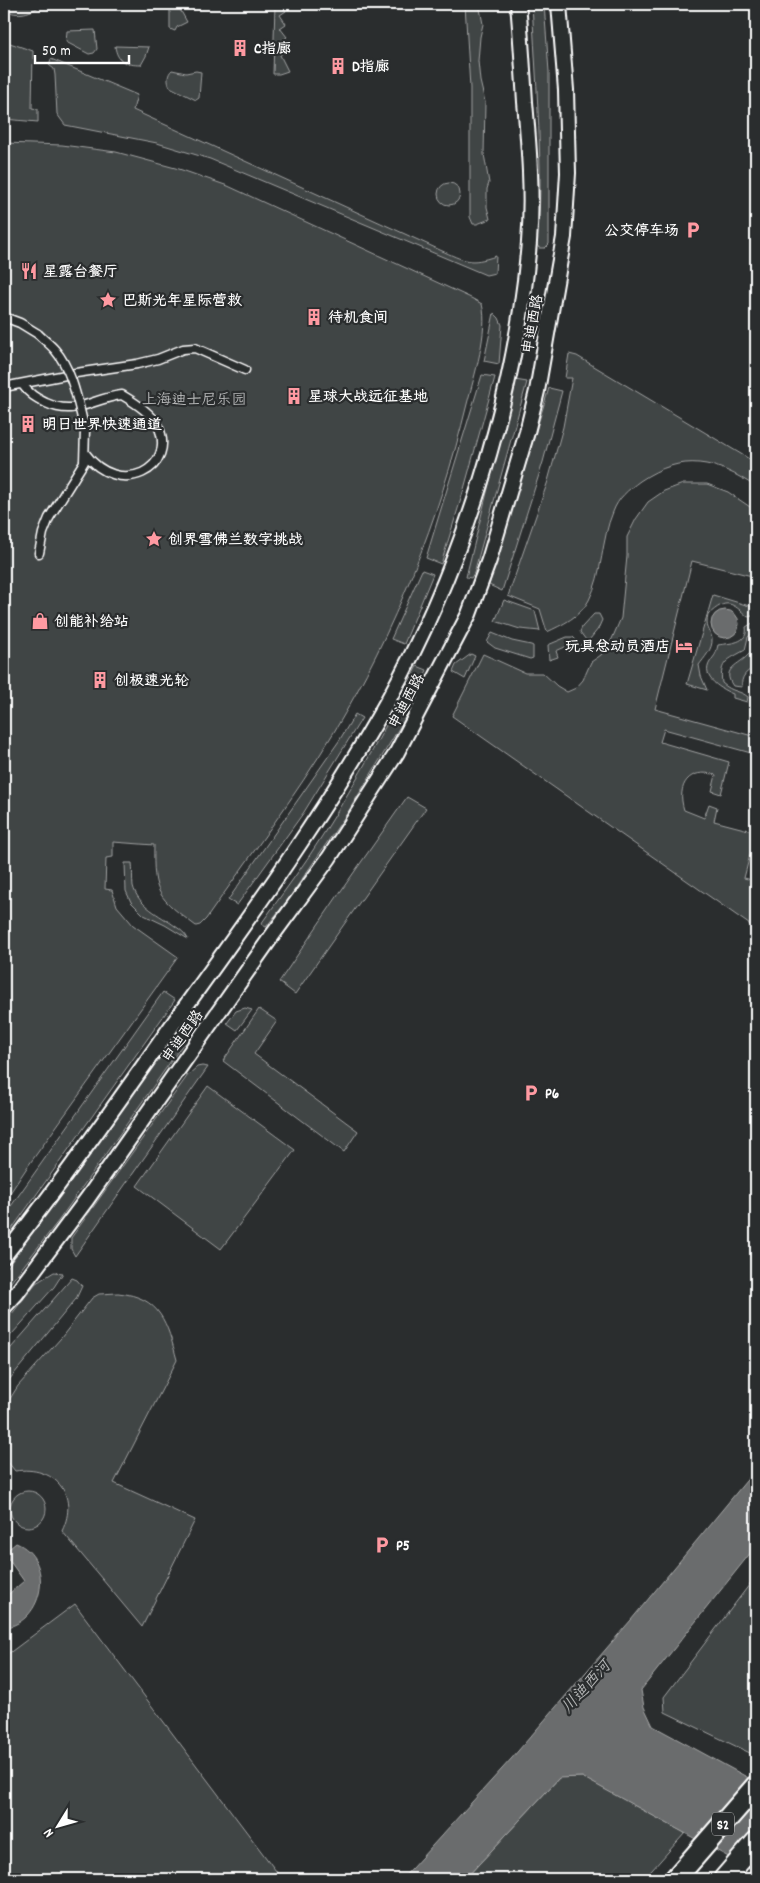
<svg xmlns="http://www.w3.org/2000/svg" width="760" height="1883" viewBox="0 0 760 1883" font-family="Dekko,'LXGW WenKai TC',sans-serif">
  <style>
    .green { fill: #414445; stroke: #a0a2a2 }
    .water { fill: #6a6c6d; stroke: #a6a7a7 }
    .lines { fill: none; stroke-linecap: round; stroke-linejoin: round }
    .pedestrian-casing { stroke: #fff; stroke-width: 11 }
    .tertiary-casing { stroke: #fff; stroke-width: 18 }
    .motorway-casing { stroke: #fff; stroke-width: 24 }
    .pedestrian { stroke: #2a2d2e; stroke-width: 8 }
    .tertiary { stroke: #2a2d2e; stroke-width: 14 }
    .motorway { stroke: #2a2d2e; stroke-width: 20 }
    .pedestrian-bridge-casing { stroke: #fff; stroke-width: 11; stroke-linecap: butt }
    .pedestrian-bridge { stroke: #2a2d2e; stroke-width: 8 }
    .labels { text-anchor: middle; stroke-width: 4.5; stroke-linejoin: round; paint-order: stroke }
    .shield { fill: #2a2d2e; stroke: #bfc0c0; stroke-width: 1 }
    .shield-label { font-size: 14px; font-weight: bold; fill: #fff }
    .poi-label { font-size: 15px; font-weight: bold; fill: #fff; stroke: #2a2d2e; text-anchor: start }
    .street-label { font-size: 15px; fill: #fff; stroke: #2a2d2e }
    .park-label { font-size: 15px; fill: #b3b4b5; stroke: #2a2d2e }
    .water-label { font-size: 16px; font-style: italic; fill: #b4b6b6; stroke: #2a2d2e }
  </style>
  <rect width="100%" height="100%" fill="#2a2d2e"/>
  <filter id="ink" filterUnits="userSpaceOnUse"><feTurbulence type="fractalNoise" baseFrequency=".02" numOctaves="2"/><feDisplacementMap in="SourceGraphic" scale="10" xChannelSelector="R" yChannelSelector="G"/><feConvolveMatrix kernelMatrix="1 2 1 2 8 2 1 2 1" color-interpolation-filters="sRGB"/></filter>
  <g filter="url(#ink)">
    <path class="green" d="M4,4h39c-12,9 -25,13 -38,6z
      M170,4h7l10,18 -10,5 -2,4 -5,-2z
      M275,4h5l6,7 -6,4 6,9 -6,4 7,9 -7,5 6,8 -6,5 8,16 -9,3h-6z
      M465,4h14l4,20 -3,13 -2,24 2,20 5,21 -1,52 5,29 -2,6v18l3,12 -13,5h-4l-3,-7v-129z
      M532,4h12l5,68v172l-4,4h-6l-3,-5c4,-24 4,-50 4,-76 -1,-54 -5,-109 -8,-163z
      M95,30l2,19 -3,4 -5,1 -23,-12 1,-11z
      M4,41l29,10 -1,57 6,1v13l-34,-3z
      M115,46l34,1 -3,9 -5,9c-15,0 -24,-3 -26,-19z
      M51,59l86,36 -4,15 307,140c25,11 29,15 56,6l-1,17 -9,2 -276,-116 -53,-16 -92,-18 -8,-11 -2,-39 -1,-6 -5,-4z
      M172,70l14,3 10,-2 5,1 -2,26 -3,2 -26,-13c-3,-5 -3,-13 2,-17z
      M4,143l58,2 54,7 63,17 49,17 243,112 11,6c7,26 -8,73 -15,100 -28,115 -72,226 -133,328 -39,65 -85,125 -128,187l-6,6 -4,1c-38,-29 -43,-31 -42,-81l-41,-3v15l-7,1 -1,31 7,1 5,16 16,19 45,32 -150,209 -24,36z
      M438 194a11 11 0 1 1 22 0a11 11 0 1 1-22 0Z
      M494,313l5,5 3,7 -3,39 -15,-3z
      M569,354l8,2 179,107v24c-40,-27 -73,-35 -116,-6 -12,9 -22,17 -27,31 -12,28 -10,61 -24,88 -8,16 -27,25 -42,32l-7,-23 -32,-13 40,-115 15,-54 9,-49h-7z
      M482,375l13,2 -31,112 -23,75 -15,-6z
      M515,380l12,2 -53,191 -3,5 -5,-1z
      M549,388l13,3 -19,71 -41,129 -13,-6z
      M683,484h24l21,8 28,19v66l-64,-16 -37,148 101,28v11l-5,5 -87,-24 -4,13 69,20 -8,32 -9,-3 4,-16c-27,-8 -40,10 -32,35l20,8 5,-14 8,3 -3,14 42,11 -12,46 12,3v48l-304,-213 31,-62 42,19h18l14,13 10,6 9,-4 7,-8 8,-18 10,-7 11,-16 9,-21 6,-62v-19l9,-18 12,-17 16,-11z
      M422,570l11,4 -29,70 -13,-5z
      M713,595l43,13v7l-8,2c-16,-14 -21,-20 -40,-2 -3,14 2,13 4,24 1,10 -8,19 -13,26l2,11 6,14 -20,-6z
      M504,600l31,11 5,20 -20,-2 -25,-8z
      M594,614h5l3,6 -4,9 -8,10 -4,1 -6,-8 2,-5z
      M756,621v9l-8,7 -3,13c-17,10 -26,11 -23,33 11,10 18,7 26,14l-1,5 -14,-4v-4c-10,-4 -33,-16 -23,-32 6,-9 5,-5 8,-17 11,-2 31,-1 28,-18z
      M492,633l20,8 19,4 2,1v12l-3,1 -35,-11 -8,-6z
      M567,637h6l8,8 -13,8 -3,-6 -9,4 2,6 -9,3 -1,-15z
      M756,639v29c-9,1 -16,10 -14,19l-9,-1c-13,-18 7,-21 16,-32 4,-4 4,-10 7,-15z
      M471,654l4,2 -10,23 -12,-7 3,-7z
      M417,666l10,4 -23,50 -56,92 -61,89 -21,26 -5,-3c21,-30 44,-60 63,-91 34,-54 64,-110 93,-167z
      M355,714l7,4 -58,94 -67,93 -9,-5 111,-159z
      M407,797l19,11 -131,186 -16,-12 64,-94z
      M125,863h7c1,7 0,16 1,23 5,20 27,29 42,40 6,4 10,7 13,13l-23,-14 -21,-10 -13,-13 -5,-11z
      M163,992l12,8 -171,240v-24z
      M245,1008l7,2 -15,20 -10,-7 9,-12z
      M259,1009l18,12 -23,33 104,77 -14,21 -121,-91z
      M191,1012l11,5 -143,203 -55,71v-19z
      M202,1066l6,1 -133,189 -4,-7v-11l117,-163 9,-8z
      M208,1086l87,64 -74,99 -84,-63z
      M54,1272l9,1 -9,14 -50,56v-19l32,-41z
      M72,1278l5,2 5,6 -6,13 -72,87v-30z
      M118,1293c43,4 49,30 59,67l-63,123 81,37 -53,107 -80,-96c18,-37 -8,-66 -47,-60l-11,-14v-46l2,-6 12,-19 43,-48 31,-40 7,-4z
      M10 1509a18 18 0 1 1 36 0a18 18 0 1 1-36 0Z
      M756,1576v172l-4,6 -87,-42 -1,-15z
      M75,1604l207,275h-278v-222z
      M560,1777h23l102,56 -41,46h-179z"/>
    <path class="water" d="M711 624a14 14 0 1 1 28 0a14 14 0 1 1-28 0Z
      M756,1469v77l-115,144 3,17 9,19 103,56v90l-174,-95 -23,1 -94,101h-63l110,-121 119,-138z
      M16,1543c38,15 30,78 -12,85v-30l20,-17 -20,-28z"/>
    <g class="lines">
      <g class="pedestrian-casing">
        <path id="pedestrian" d="M4,317l16,6 18,11
          M22,384c7,10 14,14 24,19 31,14 46,-5 76,-8 12,7 28,17 35,29 23,44 -38,76 -72,29
          M4,387l72,-14 61,-9 21,-5 25,-10 12,-1 50,22
          M39,553l4,-20 6,-15 35,-56 1,-32"/>
      </g>
      <g class="tertiary-casing">
        <path id="tertiary" d="M4,1256c65,-83 125,-170 186,-256 69,-96 139,-194 197,-298 76,-137 129,-304 142,-460 4,-47 0,-94 -4,-140 -2,-33 -4,-66 -7,-98
          M4,1307l12,-13 71,-95 187,-266 55,-75 67,-104 73,-140 20,-54 38,-128 10,-41 27,-154 4,-64 -2,-83 -7,-86"/>
      </g>
      <g class="motorway-casing">
        <path id="motorway" d="M675,1879l81,-93
          M724,1879l32,-37"/>
      </g>
      <use href="#pedestrian" class="pedestrian"/>
      <use href="#tertiary" class="tertiary"/>
      <use href="#motorway" class="motorway"/>
      <g class="pedestrian-bridge-casing">
        <path id="pedestrian-bridge" d="M38,334c6,6 12,10 17,16 18,21 23,54 30,80"/>
      </g>
      <use href="#pedestrian-bridge" class="pedestrian-bridge"/>
    </g>
  </g>
  <defs>
    <g id="building-bare" transform="scale(1.35)"><path d="M-4-6H4V6H1V3H-1V6H-4ZM-2.5-4.3h1.7v1.8h-1.7ZM.8-4.3h1.7v1.8H.8ZM-2.5-1h1.7V.8h-1.7ZM.8-1h1.7V.8H.8Z" fill="#ff9aa2" stroke="#2a2d2e" stroke-width="2.5" paint-order="stroke"/></g>
    <g id="parking-bare" transform="scale(1.35)"><path d="M-3.5-5.5H1a3.5 3.5 0 0 1 0 7H-1V5.5H-3.5ZM-1-3.4V-.6H.8a1.4 1.4 0 0 0 0-2.8Z" fill="#ff9aa2" stroke="#2a2d2e" stroke-width="2.5" paint-order="stroke"/></g>
    <g id="restaurant-bare" transform="scale(1.35)"><path d="M-5-6h1v4h1v-4h1v4h1v-4h1v5L-1.5 .5V6h-2V.5L-5-1ZM5-6V6H3V1.5H1.5Q1.5-4 5-6Z" fill="#ff9aa2" stroke="#2a2d2e" stroke-width="2.5" paint-order="stroke"/></g>
    <g id="sight-bare" transform="scale(1.35)"><path d="M0-6L1.8-2.2L6-1.7L2.9 1.2L3.7 5.4L0 3.3L-3.7 5.4L-2.9 1.2L-6-1.7L-1.8-2.2Z" fill="#ff9aa2" stroke="#2a2d2e" stroke-width="2.5" paint-order="stroke"/></g>
    <g id="shop-bare" transform="scale(1.35)"><path d="M-5-2.5h2.3a2.7 3.5 0 0 1 5.4 0H5L5.5 6h-11ZM-1.5-2.5h3a1.5 2.3 0 0 0-3 0Z" fill="#ff9aa2" stroke="#2a2d2e" stroke-width="2.5" paint-order="stroke"/></g>
    <g id="hotel-bare" transform="scale(1.35)"><path d="M-6-4.5h1.5V1H6V5H4.5V3h-9V5H-6ZM-4 0a1.8 1.8 0 1 1 3.6 0ZM.5 0V-2.5h3Q6-2.5 6 0Z" fill="#ff9aa2" stroke="#2a2d2e" stroke-width="2.5" paint-order="stroke"/></g>
  </defs>
  <g fill-rule="evenodd">
    <use href="#building-bare" x="240" y="48"/>
    <use href="#building-bare" x="338" y="66"/>
    <use href="#parking-bare" x="693" y="230"/>
    <use href="#restaurant-bare" x="29" y="271"/>
    <use href="#sight-bare" x="108" y="300"/>
    <use href="#building-bare" x="314" y="317"/>
    <use href="#building-bare" x="294" y="396"/>
    <use href="#building-bare" x="28" y="424"/>
    <use href="#sight-bare" x="154" y="539"/>
    <use href="#shop-bare" x="40" y="621"/>
    <use href="#hotel-bare" x="684" y="646"/>
    <use href="#building-bare" x="100" y="680"/>
    <use href="#parking-bare" x="531" y="1093"/>
    <use href="#parking-bare" x="382" y="1545"/>
  </g>
  <g class="labels">
    <rect class="shield" x="712" y="1812.5" width="22" height="23" rx="4"/>
    <g class="shield-label">
      <text x="723" y="1829">S2</text>
    </g>
    <g class="poi-label">
      <text x="254" y="53">C指廊</text>
      <text x="352" y="71">D指廊</text>
      <text x="679" y="235" text-anchor="end">公交停车场</text>
      <text x="43" y="276">星露台餐厅</text>
      <text x="122" y="305">巴斯光年星际营救</text>
      <text x="328" y="322">待机食间</text>
      <text x="308" y="401">星球大战远征基地</text>
      <text x="42" y="429">明日世界快速通道</text>
      <text x="168" y="544">创界雪佛兰数字挑战</text>
      <text x="54" y="626">创能补给站</text>
      <text x="670" y="651" text-anchor="end">玩具总动员酒店</text>
      <text x="114" y="685">创极速光轮</text>
      <text x="545" y="1098">P6</text>
      <text x="396" y="1550">P5</text>
    </g>
    <g class="street-label">
      <text transform="translate(532 324) rotate(-80)" y="5">申迪西路</text>
      <text transform="translate(406 701) rotate(-62)" y="5">申迪西路</text>
      <text transform="translate(182 1036) rotate(-55)" y="5">申迪西路</text>
    </g>
    <g class="park-label">
      <text x="194" y="404">上海迪士尼乐园</text>
    </g>
    <g class="water-label">
      <text transform="translate(585 1686) rotate(-48)" y="6">川迪西河</text>
    </g>
  </g>
  <rect width="760" height="1883" fill="none" stroke="#2a2d2e" stroke-width="20"/>
  <rect x="10" y="10" width="740" height="1863" fill="none" stroke="#fff" stroke-width="2" filter="url(#ink)"/>
  <g transform="translate(58 1826) rotate(233)" stroke="#2a2d2e" stroke-width="4" paint-order="stroke">
  <path d="M0-4L9 19L0 12L-9 19Z" fill="#ffffff"/>
  <text y="-8" font-size="14" font-weight="bold" text-anchor="middle" fill="#ffffff">N</text>
  </g>
  <path d="M35 55v8h94v-8" fill="none" stroke="#ffffff" stroke-width="2.5"/>
  <text x="42" y="55" font-size="15" fill="#ffffff" stroke="#2a2d2e" stroke-width="4" paint-order="stroke">50 m</text>
</svg>
